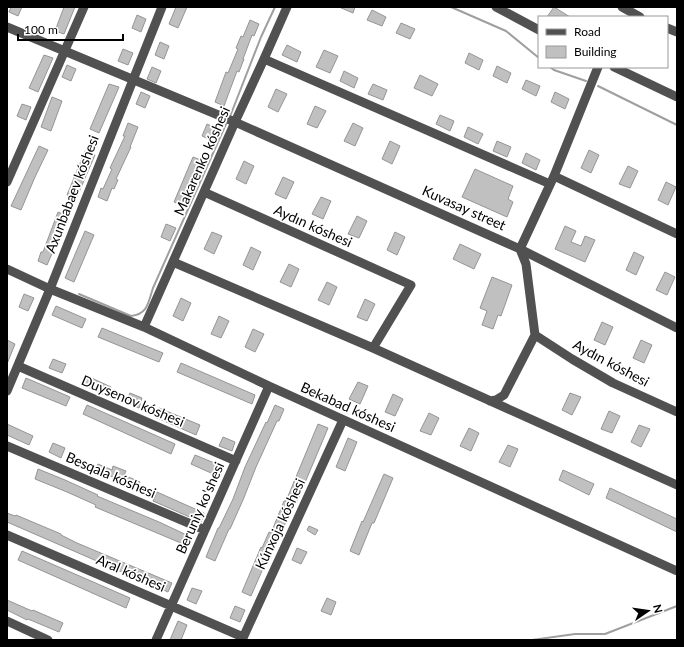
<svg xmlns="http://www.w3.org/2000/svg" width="684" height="647" viewBox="0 0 684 647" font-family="Lato,sans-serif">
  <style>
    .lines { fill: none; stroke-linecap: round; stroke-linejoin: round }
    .stream { stroke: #9f9f9f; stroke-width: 2 }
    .building { fill: #c0c0c0; stroke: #959595 }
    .minor { stroke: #515151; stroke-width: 9 }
    .labels { text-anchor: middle; stroke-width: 3.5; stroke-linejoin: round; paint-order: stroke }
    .street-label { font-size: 14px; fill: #000; stroke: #fff }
  </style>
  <rect width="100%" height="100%" fill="#fff"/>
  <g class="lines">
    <path class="stream" d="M451,7l55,24 33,27
      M550,67l4,3 32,11
      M598,86l79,39
      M231,114l30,-77 14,-30
      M79,294l52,22c17,-2 17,-13 22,-28l73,-164
      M532,640l43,-6h30l72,-28"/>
  </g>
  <path class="building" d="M11,7h11l-4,9 -9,-4z
    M64,7h11l-11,27 -9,-3z
    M176,7h11l-9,21 -9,-4z
    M339,7h16l-2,6z
    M554,7l16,10h-23z
    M372,10l14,7 -4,9 -15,-6z
    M137,15l9,4 -5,13 -9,-4z
    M250,20l9,4 -5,12 -2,-1 -9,24h1l-5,13 -2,-1 -13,35 -9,-4 11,-30 2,1 10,-24 -2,-1 5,-12 2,1z
    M401,23l14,6 -5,10 -14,-6z
    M160,42l9,4 -5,13 -9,-4z
    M287,45l14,7 -4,10 -15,-7z
    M123,49l10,4 -5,12 -10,-4z
    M324,50l14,6 -8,17 -14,-6z
    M469,53l14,7 -4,10 -14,-7z
    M44,55l9,3 -15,34 -9,-4z
    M67,65l9,4 -5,12 -9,-4z
    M497,66l14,7 -4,10 -14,-7z
    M152,67l9,4 -5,12 -9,-4z
    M344,71l14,7 -4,10 -14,-7z
    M420,75l18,9 -6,12 -18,-8z
    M526,80l14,6 -4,10 -14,-7z
    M109,84l10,3 -20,46 -9,-4z
    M373,84l14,6 -4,10 -15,-6z
    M276,89l11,5 -9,18 -10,-5z
    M141,92l9,4 -5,12 -9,-4z
    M555,92l14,7 -4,10 -14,-7z
    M52,97l10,4 -11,30 -10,-4z
    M22,104l9,3 -5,13 -9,-4z
    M315,106l11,5 -9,17 -10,-4z
    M440,115l14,6 -4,10 -14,-7z
    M128,123l10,4 -8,20h1l-15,32 2,1 -4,9 -2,-1 -5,13 -9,-4 3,-9 2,1 9,-20 -2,-1 15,-32h-2z
    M353,123l10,5 -8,18 -11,-5z
    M207,124l9,4 -5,12 -9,-4z
    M468,127l15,7 -5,10 -14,-7z
    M390,141l10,5 -8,18 -10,-5z
    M497,141l14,6 -4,10 -14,-6z
    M39,146l9,4 -13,27 -14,33 -10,-4z
    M589,150l10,5 -8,18 -10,-5z
    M85,151l10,4 -19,44 -9,-4z
    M526,153l14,7 -4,10 -14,-7z
    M193,157l10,4 -19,45 -10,-4z
    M244,161l10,5 -8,18 -10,-5z
    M628,166l10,5 -8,17 -11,-4z
    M475,169l38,17 -5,13 5,3 -6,15 -45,-20z
    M283,177l11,5 -8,17 -11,-5z
    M666,182l10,5 -8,18 -10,-5z
    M321,197l10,4 -8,18 -11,-5z
    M58,212l9,4 -11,31h-1l-8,18 -9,-4 3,-9h2z
    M357,216l10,5 -8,17 -11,-4z
    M166,224l10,4 -6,13 -9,-4z
    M565,226l11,5 -5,11 10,4 4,-10 10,4 -10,22 -30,-13z
    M85,231l9,4 -20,47 -9,-4z
    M212,232l10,4 -8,18 -10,-5z
    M395,232l10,5 -8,18 -10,-5z
    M460,244l21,10 -7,15 -21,-10z
    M251,247l10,5 -8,18 -10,-5z
    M634,252l10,5 -8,18 -10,-5z
    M289,264l10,5 -8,18 -11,-5z
    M665,272l10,5 -8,18 -11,-5z
    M492,277l20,8 -11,31 -3,-1 -5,14 -11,-4 5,-14 -7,-3z
    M327,282l10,5 -8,18 -11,-5z
    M24,294l10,4 -6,13 -9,-4z
    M181,298l10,5 -8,18 -10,-5z
    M365,299l10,5 -8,17 -10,-4z
    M56,306l30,13 -4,9 -30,-13z
    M219,316l10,5 -8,17 -10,-4z
    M602,322l11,5 -8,18 -11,-5z
    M102,328l61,25 -4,9 -61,-25z
    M253,329l11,5 -9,18 -10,-5z
    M7,340l8,4 -8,20z
    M641,340l11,5 -8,18 -11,-5z
    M53,359l13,5 -4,9 -13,-5z
    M181,363l74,32 -3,9 -75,-32z
    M85,375l26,12 -4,9 -26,-12z
    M26,378l44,19 -4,9 -44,-18z
    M358,382l10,4 -8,18 -11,-5z
    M130,393l12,5 -3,10 -13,-6z
    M570,393l11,4 -9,18 -10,-5z
    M393,394l10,5 -8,17 -10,-4z
    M87,405l88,39 -4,10 -88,-40z
    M275,405l9,4 -5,12h-2l-21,46 -13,33 -13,29h-1l-14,32 -9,-4 12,-29h1l14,-29 12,-32 21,-45 1,1z
    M159,408l41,17 -4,10 -41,-18z
    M609,411l11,5 -8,17 -11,-4z
    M429,413l10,5 -8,17 -11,-4z
    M7,424l26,12 -4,9 -22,-10z
    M318,424l10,4 -32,76 -2,-1 -12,28 -1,-1 -8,19 -1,-1 -21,48 -9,-4 19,-45 1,1 7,-16 2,1 13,-32h2z
    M639,425l11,4 -9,18 -10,-5z
    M469,428l10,5 -8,18 -11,-5z
    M223,437l12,5 -3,9 -13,-5z
    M348,438l9,4 -12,29 -9,-4z
    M53,443l12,5 -4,10 -12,-6z
    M508,445l10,4 -8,18 -11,-5z
    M195,455l29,12 -4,10 -29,-13z
    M98,464l14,6 1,-4 13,5 -2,4 16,7 -3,9 -13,-5 2,-4 -18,-7 -2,4 -12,-5z
    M38,469l27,11 33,15 -1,1 62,26 32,15 -3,9 -93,-39 1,-2 -29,-13 -32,-13z
    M563,470l31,14 -5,11 -30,-15z
    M384,474l9,4 -19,45h-2l-13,32 -9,-4 12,-30 1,1z
    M610,488l67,31v13l-71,-34z
    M157,492l47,21 -3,9 -48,-21z
    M7,513l8,3 1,-1 45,19v1l16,8 95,40 -4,9 -161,-70z
    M309,526l9,4 -3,5 -8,-5z
    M297,548l10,4 -6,12 -9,-4z
    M22,551l108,47 -4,10 -108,-48z
    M192,588l10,3 -6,13 -9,-4z
    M327,598l9,4 -5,13 -10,-4z
    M7,600l25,11 1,-1 30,13 -4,9 -31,-13 -1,1 -20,-10z
    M235,606l10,4 -5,12 -10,-4z
    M178,621l9,4 -6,15h-11z"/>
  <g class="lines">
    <path class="minor" d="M496,7l43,23
      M622,7l18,10
      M7,27l228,95 285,127 157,79
      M667,28l10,4
      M264,59l286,125
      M614,67l63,30
      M554,176l123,58
      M7,182l77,-175
      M204,192l207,93 -38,63
      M173,262l200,86 304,137
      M7,269l43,20 94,38 125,59 408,185
      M144,327l91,-205 29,-63 23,-52
      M535,335l37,24 41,24 64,29
      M18,366l218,95
      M7,391l43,-102 112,-282
      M490,401l6,-1 8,-5 31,-60 -9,-71 -6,-15 34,-73 44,-109
      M7,446l198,84
      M7,535l236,102
      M7,621l41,19
      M156,640l113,-254
      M242,640l101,-220"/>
  </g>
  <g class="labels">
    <g class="street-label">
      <text transform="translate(202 161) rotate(-66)" y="5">Makarenko kóshesi</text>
      <text transform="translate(72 194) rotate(-69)" y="5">Axunbabaev kóshesi</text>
      <text transform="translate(464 208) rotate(24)" y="5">Kuvasay street</text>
      <text transform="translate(313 226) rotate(24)" y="5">Aydın kóshesi</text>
      <text transform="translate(611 363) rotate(28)" y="5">Aydın kóshesi</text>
      <text transform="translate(133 401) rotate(23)" y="5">Duysenov kóshesi</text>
      <text transform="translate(348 407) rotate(24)" y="5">Bekabad kóshesi</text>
      <text transform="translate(111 475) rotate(23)" y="5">Besqala kóshesi</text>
      <text transform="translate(200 508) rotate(-66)" y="5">Beruniy ko'shesi</text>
      <text transform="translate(280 524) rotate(-65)" y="5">Kúnxoja kóshesi</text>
      <text transform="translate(131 573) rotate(23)" y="5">Aral kóshesi</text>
    </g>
  </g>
  <rect width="684" height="647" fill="none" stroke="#000000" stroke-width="16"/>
  <rect x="538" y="16" width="130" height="52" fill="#ffffff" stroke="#999999"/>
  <rect x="546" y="29" width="20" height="6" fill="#515151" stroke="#999999"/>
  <text x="574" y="36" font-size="12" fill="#000000">Road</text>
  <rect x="546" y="46" width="20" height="12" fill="#c0c0c0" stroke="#999999"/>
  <text x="574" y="56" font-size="12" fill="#000000">Building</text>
  <g transform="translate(648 611) rotate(77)" stroke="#ffffff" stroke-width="3" paint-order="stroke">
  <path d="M0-3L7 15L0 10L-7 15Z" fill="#000000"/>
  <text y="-6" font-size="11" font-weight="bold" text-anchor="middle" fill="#000000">N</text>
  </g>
  <path d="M18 34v6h105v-6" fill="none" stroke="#000000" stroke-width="2"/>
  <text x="24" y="34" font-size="12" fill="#000000" stroke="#ffffff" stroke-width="3" paint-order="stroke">100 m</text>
</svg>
